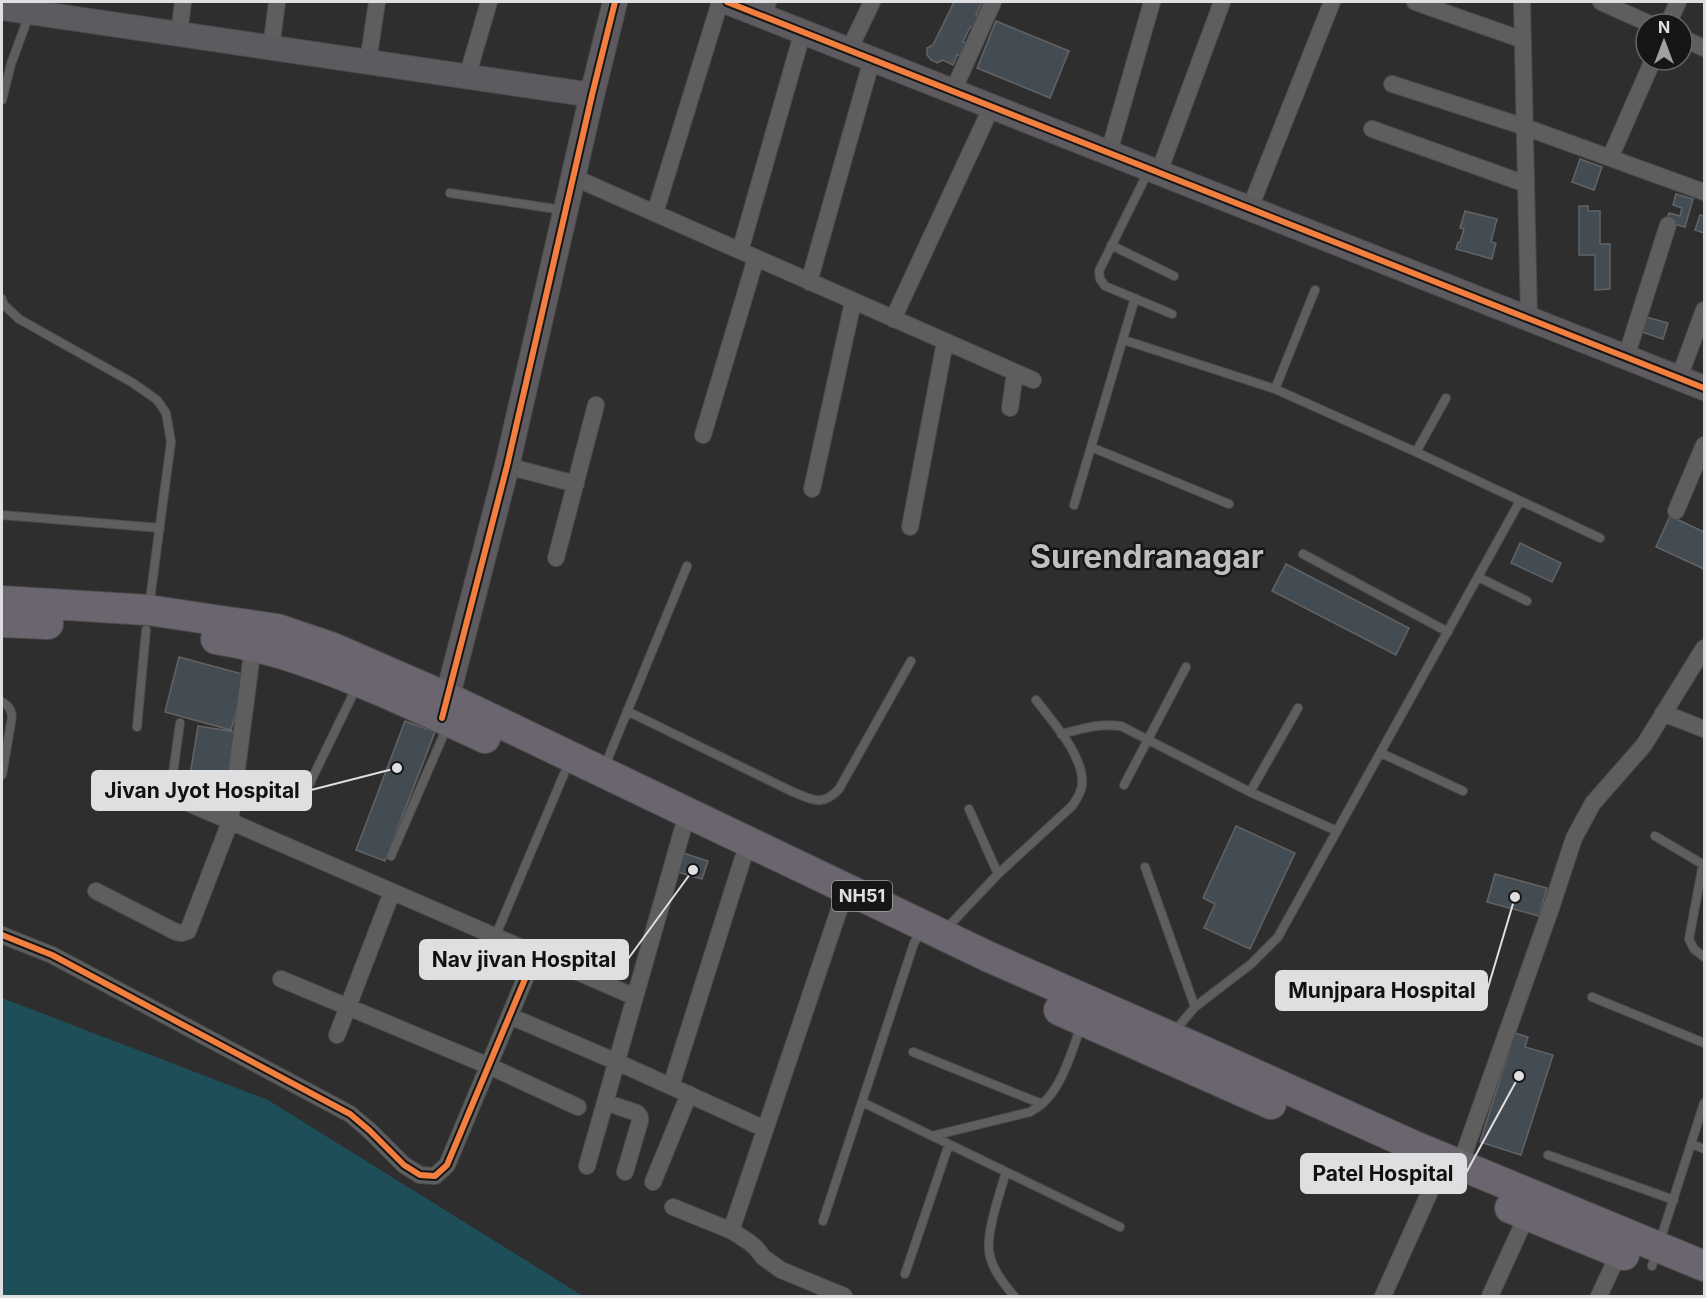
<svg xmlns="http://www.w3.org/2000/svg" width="1706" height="1298" viewBox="0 0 1706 1298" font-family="Inter,sans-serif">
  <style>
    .water { fill: #1e4f59 }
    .building { fill: #444c53; stroke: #636364; stroke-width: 1.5 }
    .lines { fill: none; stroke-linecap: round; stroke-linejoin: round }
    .lane-casing { stroke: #4b4b4c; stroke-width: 10 }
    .street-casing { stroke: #4b4b4c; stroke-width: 18 }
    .secondary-casing { stroke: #4b4b4c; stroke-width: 26 }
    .highway-casing { stroke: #4b4b4c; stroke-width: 32 }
    .lane { stroke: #5e5e5f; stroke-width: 8 }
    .street { stroke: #5e5e5f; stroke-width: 16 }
    .secondary { stroke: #5d5b5f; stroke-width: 24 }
    .highway { stroke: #6a656e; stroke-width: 30 }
    .cycleway-casing { stroke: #161617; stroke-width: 10 }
    .cycleway { stroke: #f27e40; stroke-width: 6 }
    .labels { text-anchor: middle; stroke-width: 5; stroke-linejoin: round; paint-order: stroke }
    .shield { fill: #161617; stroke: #a3a3a4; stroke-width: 1.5 }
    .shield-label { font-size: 18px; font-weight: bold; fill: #dfdfe1 }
    .town-label { font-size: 32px; font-weight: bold; fill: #bfbfc2; stroke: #161617 }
    .leader { fill: none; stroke: #dfdfe1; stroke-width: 2 }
    .callout-dot { fill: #dfdfe1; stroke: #161617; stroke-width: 2 }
    .callout { fill: #dfdfe1; stroke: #dfdfe1; stroke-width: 2 }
    .callout-label { font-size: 21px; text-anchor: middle; font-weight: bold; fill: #111 }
  </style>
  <rect width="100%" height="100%" fill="#2e2e2f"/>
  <path class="water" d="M2,998l266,102 315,196h-581z"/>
  <path class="building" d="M954,2h28l-6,13 3,1 -6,13 -3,-2 -7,15 3,1 -6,13 -3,-1 -4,10 -10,-5 -6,3 -6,-3 -4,-5v-7l6,-3z
    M996,21l73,30 -19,47 -73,-30z
    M1580,159l22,8 -8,23 -22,-8z
    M1676,194l17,5 -8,28 -19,-5 3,-9 11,3 2,-8 -9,-3z
    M1579,206h9v5h12v33h10v45l-15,1v-35h-16z
    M1465,211l32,8 -6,23 5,1 -4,16 -36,-10 2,-7h2l4,-13 -4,-1z
    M1700,215l4,1v17l-9,-3z
    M1646,317l22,6 -5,16 -21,-7z
    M1670,516l34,16v37l-48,-22z
    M1520,543l41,20 -9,19 -41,-19z
    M1286,564l123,64 -13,27 -124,-64z
    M179,657l67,18 -15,55 -66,-18z
    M405,721l30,11 -50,129 -29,-11z
    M198,726l38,6 -11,79 -38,-18z
    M1236,826l59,27 -45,96 -46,-21 11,-24 -12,-6z
    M683,853l25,8 -6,18 -25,-7z
    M1495,874l52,14 -8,28 -52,-14z
    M1515,1033l13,4 -3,10 28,8 -32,100 -41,-13z"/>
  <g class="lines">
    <g class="lane-casing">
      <path id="lane" d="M2,100l9,-36 18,-49
        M1148,172l-49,99 1,8 5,7 67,28
        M450,193l113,17
        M1111,245l63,31
        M2,299l2,6 15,14 114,64 24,17 9,13 5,29 -22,165
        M1124,340l151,49 141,63 184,86
        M1275,389l40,-99
        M1091,447l138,57
        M1416,452l30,-54
        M1074,505l61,-207
        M2,515l158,13
        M1303,554l145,78
        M1478,577l49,24
        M2,702c7,4 9,7 10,15l-10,58
        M627,711l166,81c20,8 29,15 46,-3l72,-128
        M137,727l9,-97
        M1061,734c22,-5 37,-11 60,-8l129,66 87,39
        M1381,753l82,38
        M604,768l83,-202
        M1124,785l62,-118
        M1250,792l48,-84
        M305,793l52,-107
        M170,795l10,-72
        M969,809l29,65
        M1655,836l49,29
        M391,856l56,-129
        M1703,864l-14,75 5,10 10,8
        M1145,867l50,140
        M945,930l53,-56 74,-68c5,-7 9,-13 10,-21 3,-28 -30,-64 -46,-85
        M495,937l69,-163
        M1592,997l112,46
        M1173,1033l22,-26 56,-43 27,-27 242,-436
        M913,1052l129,52
        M862,1102l258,125
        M932,1136l98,-24c4,-3 9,-5 12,-8 20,-17 30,-53 39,-78
        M1692,1144l12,5
        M1548,1155l126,45
        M1006,1172c-6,21 -19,57 -17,79 2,17 15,33 25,45
        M823,1221l91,-278 8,-14
        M1652,1266l52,-163
        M905,1274l44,-130"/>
    </g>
    <g class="street-casing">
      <path id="street" d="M1415,2l108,38
        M1522,2l7,317
        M1601,2l49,22
        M762,15l6,-13
        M1668,24l10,-22
        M179,34l4,-32
        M1682,38l22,10
        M271,48l6,-46
        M849,50l23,-48
        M368,62l9,-60
        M467,77l22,-75
        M1392,84l133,43 179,65
        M953,91l40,-89
        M1372,129l154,55
        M1109,152l43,-150
        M1610,158l43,-98
        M1159,172l63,-170
        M573,177l460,203
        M1250,208l82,-206
        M655,213l65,-211
        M740,251l63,-220
        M809,282l63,-223
        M893,319l99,-213
        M1626,357l42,-132
        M1679,378l25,-68
        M1010,408l5,-35
        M703,435l53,-177
        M507,466l69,18
        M812,489l41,-187
        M1676,511l28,-66
        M910,527l35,-185
        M556,558l40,-153
        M1663,713l41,16
        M151,787l484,210
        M96,891l80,41 6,1 6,-2 42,-109 23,-176
        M840,907l-107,318 -1,6 17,11 7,6 7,9 18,13 63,26
        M2,935l50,20 298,159 20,17 34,34 16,10 15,1 12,-11 88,-210
        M281,979l208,87 89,41
        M510,1016l107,46 148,67
        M337,1035l55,-143
        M671,1086l72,-228
        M605,1102l32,11 3,4v4l-15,51
        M1460,1165l91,-257 23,-70 19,-35 51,-58 60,-97
        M587,1166l96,-338
        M653,1182l36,-88
        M673,1207l59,24
        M1383,1296l54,-120
        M1490,1296l37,-81
        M1599,1296l20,-43"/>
    </g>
    <g class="secondary-casing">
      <path id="secondary" d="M727,2l977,386
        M2,8l590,87
        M443,714l64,-248 85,-371 23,-93"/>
    </g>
    <g class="highway-casing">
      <path id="highway" d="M2,601l146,9 80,12 49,7 56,19 115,50 541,259 214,94 209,94 292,121
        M2,622l46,2
        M216,639c29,5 60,12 88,22 62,21 122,50 181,77
        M1059,1010l212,94
        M1510,1208l114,47"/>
    </g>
    <use href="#lane" class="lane"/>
    <use href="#street" class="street"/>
    <use href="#secondary" class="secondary"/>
    <use href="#highway" class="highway"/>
    <g class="cycleway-casing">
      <path id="cycleway" d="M727,2l977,386
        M442,718l65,-252 85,-371 23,-93
        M2,935l50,20 298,159 20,17 34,34 16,10 15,1 12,-11 88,-210"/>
    </g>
    <use href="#cycleway" class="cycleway"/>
  </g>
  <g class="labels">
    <rect class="shield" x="832" y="881" width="60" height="30" rx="4.5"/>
    <g class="shield-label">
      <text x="862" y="902">NH51</text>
    </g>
    <g class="town-label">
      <text x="1147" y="568">Surendranagar</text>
    </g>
  </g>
  <path class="leader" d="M397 768L311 790M693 870L628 959M1515 897L1487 991M1519 1076L1466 1173"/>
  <g class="callout-dot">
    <circle cx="397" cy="768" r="6"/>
    <circle cx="693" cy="870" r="6"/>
    <circle cx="1515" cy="897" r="6"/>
    <circle cx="1519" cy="1076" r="6"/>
  </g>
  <g class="callout">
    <rect x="92" y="771" width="219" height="39" rx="6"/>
    <rect x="420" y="940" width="208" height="39" rx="6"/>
    <rect x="1276" y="971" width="211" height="39" rx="6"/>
    <rect x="1301" y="1154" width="165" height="39" rx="6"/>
  </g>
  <g class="callout-label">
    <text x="202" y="798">Jivan Jyot Hospital</text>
    <text x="524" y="967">Nav jivan Hospital</text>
    <text x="1382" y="998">Munjpara Hospital</text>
    <text x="1383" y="1181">Patel Hospital</text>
  </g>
  <rect width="1706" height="1298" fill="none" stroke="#dfdfe1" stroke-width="6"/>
  <g transform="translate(1664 42)"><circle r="28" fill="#161617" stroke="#666668" stroke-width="1.5"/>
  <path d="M0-4.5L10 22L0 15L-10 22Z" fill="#a1a1a3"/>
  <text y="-9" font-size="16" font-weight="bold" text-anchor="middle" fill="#dfdfe1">N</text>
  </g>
</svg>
